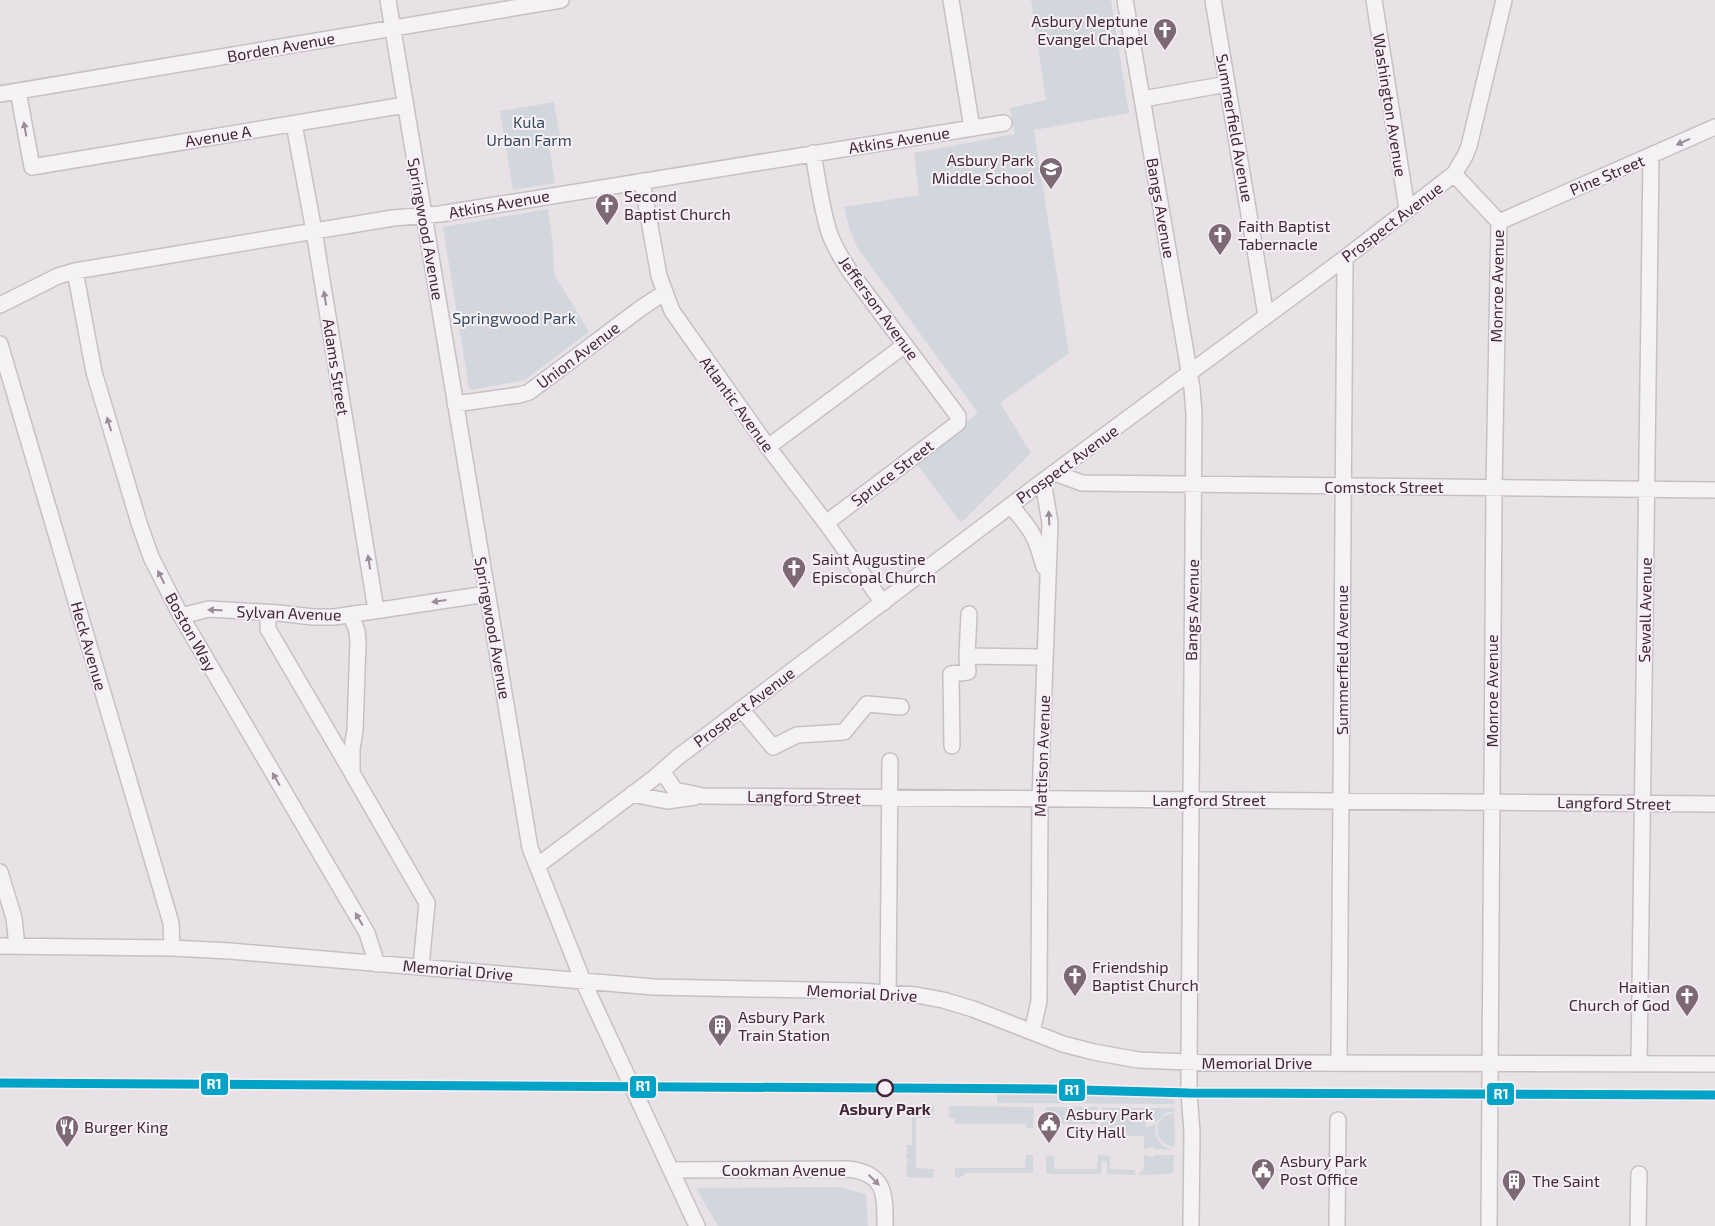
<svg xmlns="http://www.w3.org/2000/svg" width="1715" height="1226" viewBox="0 0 1715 1226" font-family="'Exo 2',sans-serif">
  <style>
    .green { fill: #d2d6dd }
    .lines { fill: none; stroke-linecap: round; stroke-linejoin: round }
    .minor-casing { stroke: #c6c0c4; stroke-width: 18 }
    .minor { stroke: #f4f2f4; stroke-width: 15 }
    .rail-1-casing { stroke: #f7f0f5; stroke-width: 12 }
    .rail-1 { stroke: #03a2c7; stroke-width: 9 }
    .oneway { fill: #9c8c97 }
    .stop-dot { fill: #f7f0f5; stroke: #43273a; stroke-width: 2.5 }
    .labels { text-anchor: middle; stroke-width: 4; stroke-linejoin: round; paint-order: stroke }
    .poi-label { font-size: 16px; fill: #43273a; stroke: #f7f0f5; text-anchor: start }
    .street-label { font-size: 16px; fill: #43273a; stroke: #f7f0f5 }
    .park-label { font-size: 16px; fill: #334a60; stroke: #f7f0f5 }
    .stop-label { font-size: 16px; font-weight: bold; fill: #43273a; stroke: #f7f0f5 }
    .line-badge { stroke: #f7f0f5; stroke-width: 2 }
    .badge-label { font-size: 14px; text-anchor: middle; font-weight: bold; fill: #fff }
  </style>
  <rect width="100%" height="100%" fill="#e8e2e6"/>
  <path class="green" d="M1031,0h80l18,113 -95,17 35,223 -69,50 31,50 -70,70 -45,-60 62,-50 -121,-166 -8,-20 -5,-20 75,-12 -5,-42 101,-19 -5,-26 36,-8z
    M554,102l7,41 -12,2 6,38 -42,7 -13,-79z
    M548,209l5,38 1,27 35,58 -64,48 -54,10 -2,-2 -26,-161z
    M997,1094l174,1v5h4v4l-178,-1z
    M934,1105l-1,13h-17v50l18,1 -1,9 -27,-1v-4l1,-1v-3h-1l2,-10h-2v-5l2,-1 -2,-8h6v-33h17v-6z
    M949,1106l85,1 -1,21h-7v-4h-71v-5l-6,-1z
    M1046,1107h52l-1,17h-43l-1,4h-7z
    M1101,1108h74v3l-10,2 -8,9 -11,-4v9l10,-3c-3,14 5,24 19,26l-21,-1v-2l-10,2v-13h-33l-1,4 -10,-1z
    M1174,1113l1,34c-24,-3 -23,-33 -1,-34z
    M1026,1155h7v18h-67l-6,4h-5v-9h70z
    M1098,1155l12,1v13l24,1 2,5 -29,-1v-13h-6v13h-55v-18h8v13h43z
    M1144,1155l10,2v-2h20l-1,17 -6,2 -28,1 2,-4 3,-2z
    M839,1187l27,7 2,32h-150l-22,-38z"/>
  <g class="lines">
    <g class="minor-casing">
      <path id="minor" d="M388,0l142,848 53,133 114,245
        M951,0l21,128
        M1125,0l67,388 2,26 -5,648v31l3,39 -1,94
        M1213,0l53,316
        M1374,0l33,209
        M18,91l14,76 373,-62
        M0,94l561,-94
        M1143,99l84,-15
        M294,124l20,107 62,379
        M813,153c5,28 8,55 17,82 5,13 13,26 21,38l107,143v7l-132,100
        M1454,174l45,48 -5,266 -5,738
        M642,181l17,95 13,35 96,136 58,76 57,80
        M1499,222l216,-95
        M75,271l19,101 45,151 12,34 30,59 186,317 10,31
        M0,305l58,-29 17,-5 318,-53 47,-4 564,-91
        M0,344l171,579 1,25
        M455,404l64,-9 10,-3 112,-84 23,-15
        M768,447l137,-102
        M1055,473l27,10 633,7
        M1011,506c20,23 25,30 33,61
        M268,613v16l83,142
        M969,614l-2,42 78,1
        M351,615l6,16 1,11 -3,88 -3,19v24l75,130 -6,64
        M181,616l28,-7 70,4 34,4h21l153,-23
        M741,709l32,38 24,-12 47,-3 23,-28 34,3
        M952,746l-1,-72 17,-2 -1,-16
        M662,771l13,19 28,6 1012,8
        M632,794l35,7 28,-4
        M537,866l117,-88 24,-21 365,-276 302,-223 109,-84 11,-18 4,-10 35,-146
        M0,872l14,46 3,28
        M0,946l172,2 58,3 424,36 205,4 57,4 27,5 30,9 90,35 31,8 44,8 74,3 503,1
        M888,994l2,-233
        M1032,1032l7,-31 1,-202 10,-276 -7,-42
        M1339,1063l6,-805
        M1639,1064l12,-907
        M671,1170l177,-1c38,4 37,26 37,57
        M1337,1226l1,-106
        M1638,1226l1,-52"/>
    </g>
    <use href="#minor" class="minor"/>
    <g class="rail-1-casing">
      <path id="rail-1" d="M0,1083l1047,6 142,4 526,2"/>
    </g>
    <use href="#rail-1" class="rail-1"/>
  </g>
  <defs><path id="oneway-solid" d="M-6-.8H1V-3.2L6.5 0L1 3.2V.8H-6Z" transform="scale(1.25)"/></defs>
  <g class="oneway">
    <use href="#oneway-solid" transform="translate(25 129) rotate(-100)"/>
    <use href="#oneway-solid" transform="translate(1683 142) rotate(156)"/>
    <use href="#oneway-solid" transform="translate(325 298) rotate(-99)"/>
    <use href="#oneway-solid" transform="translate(109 424) rotate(-107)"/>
    <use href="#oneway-solid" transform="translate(1049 518) rotate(-93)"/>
    <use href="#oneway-solid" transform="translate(369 562) rotate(-99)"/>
    <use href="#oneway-solid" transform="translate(161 577) rotate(-117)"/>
    <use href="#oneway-solid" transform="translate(439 601) rotate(172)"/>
    <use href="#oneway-solid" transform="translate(215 610) rotate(-179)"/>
    <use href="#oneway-solid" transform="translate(276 779) rotate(-120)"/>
    <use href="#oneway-solid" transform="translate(359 919) rotate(-120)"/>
    <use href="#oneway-solid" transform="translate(874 1180) rotate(44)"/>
  </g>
  <defs>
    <g id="church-pin" transform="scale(1.25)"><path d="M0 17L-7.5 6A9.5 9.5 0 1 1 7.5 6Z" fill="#7d6876" stroke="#f7f0f5"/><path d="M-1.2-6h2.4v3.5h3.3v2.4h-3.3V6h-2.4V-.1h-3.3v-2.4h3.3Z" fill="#fff"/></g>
    <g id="school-pin" transform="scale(1.25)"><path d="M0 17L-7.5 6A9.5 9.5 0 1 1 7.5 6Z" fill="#7d6876" stroke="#f7f0f5"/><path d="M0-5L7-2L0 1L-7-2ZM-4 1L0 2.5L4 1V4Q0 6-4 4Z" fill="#fff"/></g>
    <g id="building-pin" transform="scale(1.25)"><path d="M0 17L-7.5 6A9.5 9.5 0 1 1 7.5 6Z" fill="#7d6876" stroke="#f7f0f5"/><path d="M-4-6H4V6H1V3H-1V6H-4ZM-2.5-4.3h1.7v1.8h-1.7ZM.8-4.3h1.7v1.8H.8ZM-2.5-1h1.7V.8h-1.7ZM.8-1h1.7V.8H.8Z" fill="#fff"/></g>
    <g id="civic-pin" transform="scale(1.25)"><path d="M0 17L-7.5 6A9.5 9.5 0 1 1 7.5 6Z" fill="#7d6876" stroke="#f7f0f5"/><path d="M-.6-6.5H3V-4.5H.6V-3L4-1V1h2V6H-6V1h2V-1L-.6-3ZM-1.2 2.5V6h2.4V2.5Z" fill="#fff"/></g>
    <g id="restaurant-pin" transform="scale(1.25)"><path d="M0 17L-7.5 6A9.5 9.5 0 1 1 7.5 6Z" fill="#7d6876" stroke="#f7f0f5"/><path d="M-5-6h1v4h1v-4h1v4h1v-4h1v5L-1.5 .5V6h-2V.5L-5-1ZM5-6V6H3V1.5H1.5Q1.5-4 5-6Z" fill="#fff"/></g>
  </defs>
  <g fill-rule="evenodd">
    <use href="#church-pin" x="1165" y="30"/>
    <use href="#school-pin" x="1051" y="169"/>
    <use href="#church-pin" x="607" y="205"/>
    <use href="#church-pin" x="1220" y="235"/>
    <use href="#church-pin" x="794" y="568"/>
    <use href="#church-pin" x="1075" y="976"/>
    <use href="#church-pin" x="1687" y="996"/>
    <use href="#building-pin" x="720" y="1026"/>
    <use href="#civic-pin" x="1049" y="1123"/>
    <use href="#restaurant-pin" x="67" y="1127"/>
    <use href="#civic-pin" x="1263" y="1170"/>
    <use href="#building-pin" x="1514" y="1181"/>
  </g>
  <circle class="stop-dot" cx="885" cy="1088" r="8"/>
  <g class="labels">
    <g class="poi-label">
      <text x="1148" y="27" text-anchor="end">Asbury Neptune<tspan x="1148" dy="18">Evangel Chapel</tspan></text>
      <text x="1034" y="166" text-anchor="end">Asbury Park<tspan x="1034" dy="18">Middle School</tspan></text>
      <text x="624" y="202">Second<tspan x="624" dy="18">Baptist Church</tspan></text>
      <text x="1238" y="232">Faith Baptist<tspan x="1238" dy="18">Tabernacle</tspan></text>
      <text x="812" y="565">Saint Augustine<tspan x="812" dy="18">Episcopal Church</tspan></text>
      <text x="1092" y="973">Friendship<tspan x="1092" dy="18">Baptist Church</tspan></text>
      <text x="1670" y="993" text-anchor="end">Haitian<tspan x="1670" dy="18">Church of God</tspan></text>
      <text x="738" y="1023">Asbury Park<tspan x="738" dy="18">Train Station</tspan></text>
      <text x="1066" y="1120">Asbury Park<tspan x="1066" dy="18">City Hall</tspan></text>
      <text x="84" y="1133">Burger King</text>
      <text x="1280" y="1167">Asbury Park<tspan x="1280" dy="18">Post Office</tspan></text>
      <text x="1532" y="1187">The Saint</text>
    </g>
    <g class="street-label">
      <text transform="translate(281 47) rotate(-10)" y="6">Borden Avenue</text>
      <text transform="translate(1390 105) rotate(81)" y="6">Washington Avenue</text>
      <text transform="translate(1235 128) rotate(80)" y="6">Summerfield Avenue</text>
      <text transform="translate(218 136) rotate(-9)" y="6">Avenue A</text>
      <text transform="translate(899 140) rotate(-9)" y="6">Atkins Avenue</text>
      <text transform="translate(1607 175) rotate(-23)" y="6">Pine Street</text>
      <text transform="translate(499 204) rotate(-10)" y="6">Atkins Avenue</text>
      <text transform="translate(1161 208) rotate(80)" y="6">Bangs Avenue</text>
      <text transform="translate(1392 222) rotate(-37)" y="6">Prospect Avenue</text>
      <text transform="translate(426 229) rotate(80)" y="6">Springwood Avenue</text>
      <text transform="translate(1497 286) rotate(-89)" y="6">Monroe Avenue</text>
      <text transform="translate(879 308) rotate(54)" y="6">Jefferson Avenue</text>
      <text transform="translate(578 355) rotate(-37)" y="6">Union Avenue</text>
      <text transform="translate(336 367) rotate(81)" y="6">Adams Street</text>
      <text transform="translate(737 404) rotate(54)" y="6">Atlantic Avenue</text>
      <text transform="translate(1067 464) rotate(-36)" y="6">Prospect Avenue</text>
      <text transform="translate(892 473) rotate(-37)" y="6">Spruce Street</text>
      <text x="1384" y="493">Comstock Street</text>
      <text transform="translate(1192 610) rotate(-89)" y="6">Bangs Avenue</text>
      <text transform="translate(1645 610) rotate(-89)" y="6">Sewall Avenue</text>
      <text transform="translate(289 613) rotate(2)" y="6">Sylvan Avenue</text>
      <text transform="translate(493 628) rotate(80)" y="6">Springwood Avenue</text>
      <text transform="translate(191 632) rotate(61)" y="6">Boston Way</text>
      <text transform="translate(89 646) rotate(74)" y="6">Heck Avenue</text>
      <text transform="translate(1342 660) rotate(-90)" y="6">Summerfield Avenue</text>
      <text transform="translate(1492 691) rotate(-90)" y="6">Monroe Avenue</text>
      <text transform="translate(744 707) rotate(-37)" y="6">Prospect Avenue</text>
      <text transform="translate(1042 756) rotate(-88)" y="6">Mattison Avenue</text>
      <text transform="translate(804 797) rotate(1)" y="6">Langford Street</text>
      <text x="1209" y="806">Langford Street</text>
      <text transform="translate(1614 803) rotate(1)" y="6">Langford Street</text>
      <text transform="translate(458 970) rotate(5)" y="6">Memorial Drive</text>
      <text transform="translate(862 993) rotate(3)" y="6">Memorial Drive</text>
      <text x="1257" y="1069">Memorial Drive</text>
      <text x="784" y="1176">Cookman Avenue</text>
    </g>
    <g class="park-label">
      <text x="529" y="128">Kula<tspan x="529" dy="18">Urban Farm</tspan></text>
      <text x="514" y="324">Springwood Park</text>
    </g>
    <g class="stop-label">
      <text x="885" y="1115">Asbury Park</text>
    </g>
  </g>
  <g class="line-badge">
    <rect x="200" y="1072" width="29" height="24" rx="5" fill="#03a2c7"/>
    <rect x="629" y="1075" width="28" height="24" rx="5" fill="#03a2c7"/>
    <rect x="1058" y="1078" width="28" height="24" rx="5" fill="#03a2c7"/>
    <rect x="1486" y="1082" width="29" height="24" rx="5" fill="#03a2c7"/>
  </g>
  <g class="badge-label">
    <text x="214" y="1089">R1</text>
    <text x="643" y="1091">R1</text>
    <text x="1072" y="1095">R1</text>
    <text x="1501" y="1099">R1</text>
  </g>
</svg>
